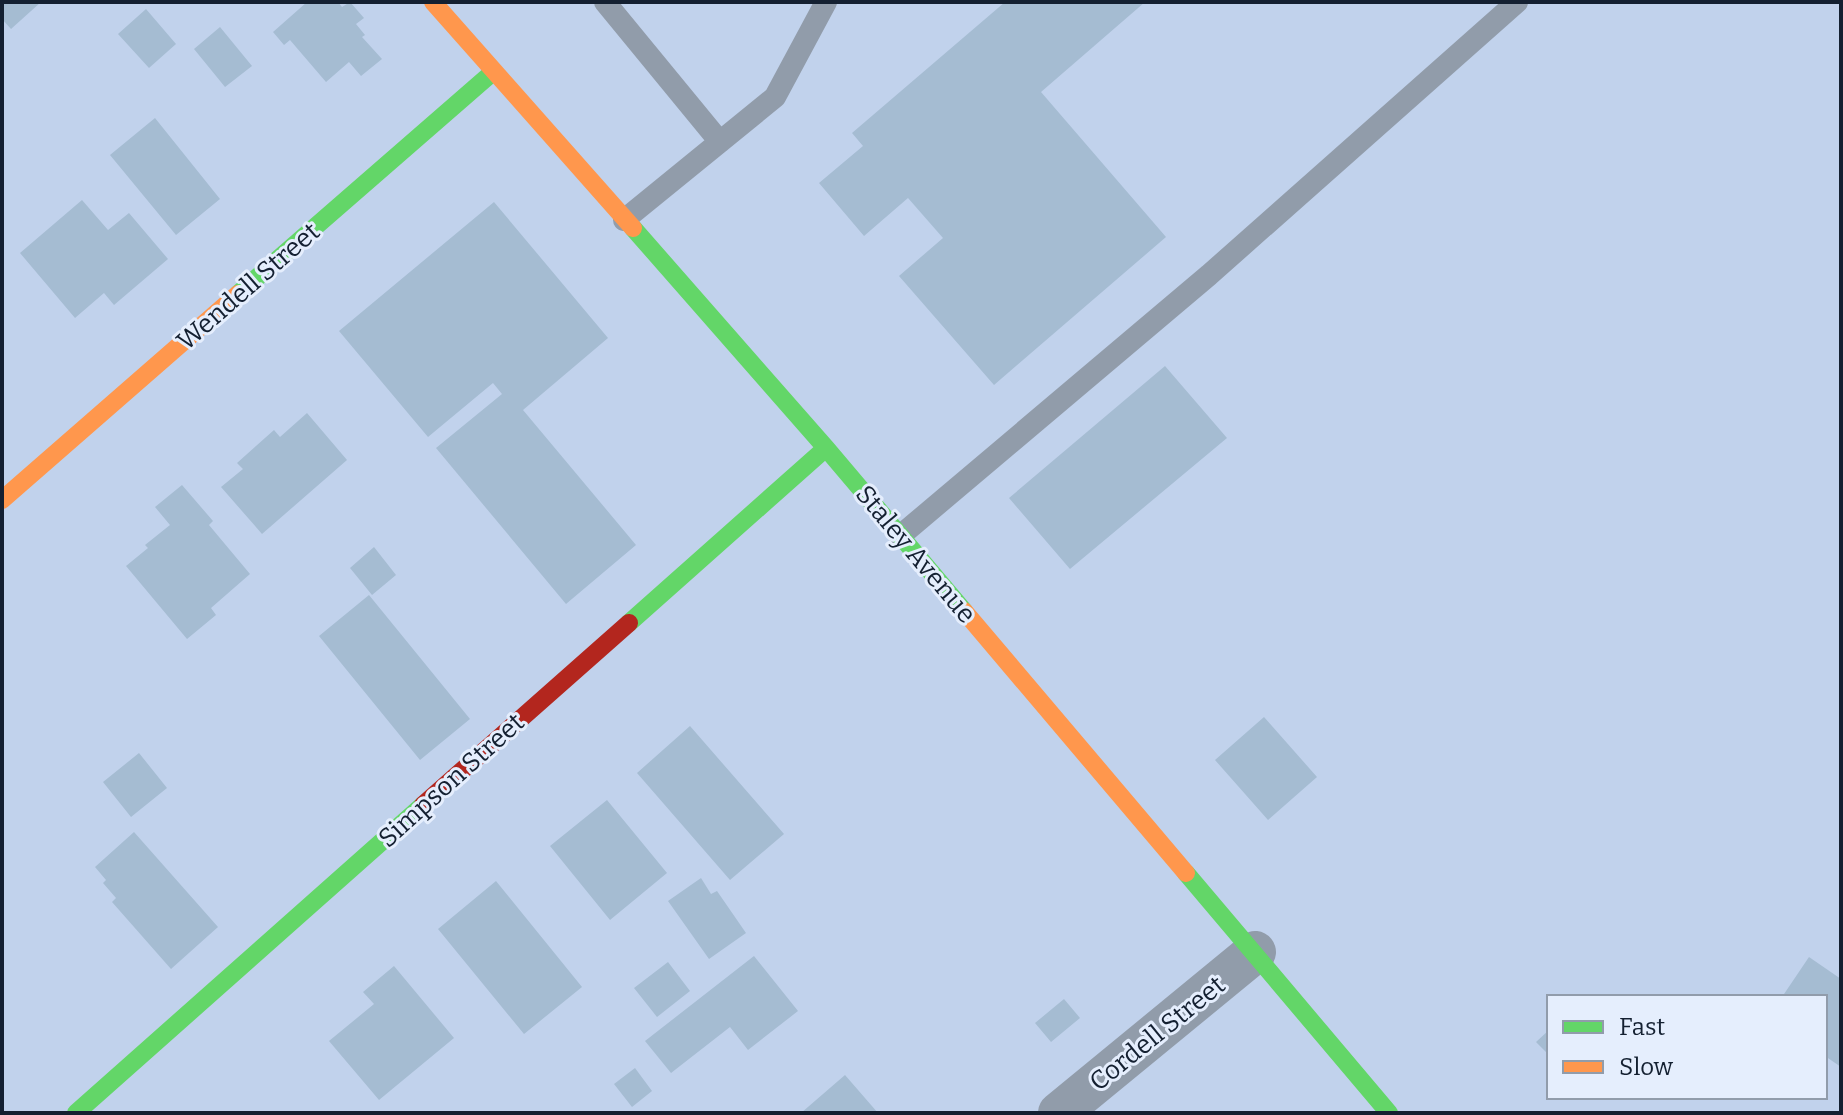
<svg xmlns="http://www.w3.org/2000/svg" width="1843" height="1115" viewBox="0 0 1843 1115" font-family="Bitter,serif">
  <style>
    .building { fill: #a5bcd2 }
    .lines { fill: none; stroke-linecap: round; stroke-linejoin: round }
    .lane { stroke: #919caa; stroke-width: 22 }
    .street { stroke: #919caa; stroke-width: 42 }
    .fast { stroke: #63d668; stroke-width: 18 }
    .slow { stroke: #ff974d; stroke-width: 18 }
    .jam { stroke: #b3261e; stroke-width: 18 }
    .labels { text-anchor: middle; stroke-width: 6; stroke-linejoin: round; paint-order: stroke }
    .street-label { font-size: 26px; fill: #142031; stroke: #e5eefd }
  </style>
  <rect width="100%" height="100%" fill="#c1d2ec"/>
  <path class="building" d="M2,2h39l-30,27 -9,-10z
    M307,2h31l4,5 8,-5 14,16 -8,6 9,11 -3,2 20,22 -21,17 -12,-14 -23,20 -36,-42 -6,5 -11,-13z
    M1005,2h140l-104,90 125,145 -172,148 -95,-109 44,-38 -35,-40 -44,38 -45,-53 44,-37 -11,-13z
    M146,9l30,35 -27,24 -31,-34z
    M220,27l32,39 -27,21 -31,-38z
    M155,118l65,81 -44,36 -66,-80z
    M82,200l26,30 21,-17 39,46 -54,46 -10,-12 -29,25 -55,-65z
    M494,202l114,136 -85,72 113,135 -70,59 -130,-156 66,-54 -9,-11 -65,54 -89,-106z
    M1165,366l62,72 -157,131 -61,-71z
    M307,413l40,47 -85,74 -41,-47 22,-18 -6,-6 37,-33 6,7z
    M182,485l31,36 -4,4 41,49 -39,34 5,7 -29,24 -61,-73 22,-18 -3,-3 25,-20 -15,-18z
    M374,547l22,28 -24,20 -22,-27z
    M369,595l101,124 -50,41 -101,-124z
    M1264,717l53,60 -49,43 -53,-60z
    M690,726l94,108 -54,46 -93,-107z
    M139,753l28,35 -36,29 -28,-35z
    M607,800l60,73 -57,47 -60,-74z
    M134,832l84,95 -47,42 -59,-67 4,-4 -13,-15 3,-3 -11,-13z
    M701,878l10,16 6,-3 29,42 -37,26 -41,-58z
    M496,881l86,106 -58,47 -86,-105z
    M754,956l44,55 -50,39 -18,-23 -59,46 -26,-32z
    M1809,957l32,22v88l-16,-11v-59h-43z
    M668,962l22,29 -33,26 -23,-29z
    M394,966l60,72 -75,62 -50,-59 45,-37 -11,-12z
    M1064,999l16,19 -29,24 -16,-19z
    M1549,1030v25l-13,-13z
    M635,1068l17,23 -20,16 -18,-23z
    M845,1075l33,38h-77z"/>
  <g class="lines">
    <path class="lane" d="M605,2l115,140
      M624,220l151,-123 51,-95
      M900,536l309,-261 308,-273"/>
    <path class="street" d="M1059,1113l196,-161"/>
    <path class="fast" d="M633,228l193,220 138,163
      M238,294l255,-222
      M629,623l197,-175
      M1186,873l203,240
      M76,1113l347,-308"/>
    <path class="slow" d="M433,2l200,226
      M2,500l236,-206
      M964,611l222,262"/>
    <path class="jam" d="M423,805l206,-182"/>
  </g>
  <g class="labels">
    <g class="street-label">
      <text transform="translate(248 286) rotate(-41)" y="9">Wendell Street</text>
      <text transform="translate(916 554) rotate(50)" y="9">Staley Avenue</text>
      <text transform="translate(451 780) rotate(-42)" y="9">Simpson Street</text>
      <text transform="translate(1157 1033) rotate(-39)" y="9">Cordell Street</text>
    </g>
  </g>
  <rect width="1843" height="1115" fill="none" stroke="#142031" stroke-width="8"/>
  <rect x="1547" y="995" width="280" height="104" fill="#e5eefd" stroke="#919cab" stroke-width="2"/>
  <rect x="1563" y="1021" width="40" height="12" fill="#63d668" stroke="#919cab" stroke-width="2"/>
  <text x="1619" y="1035" font-size="24" fill="#142031">Fast</text>
  <rect x="1563" y="1061" width="40" height="12" fill="#ff974d" stroke="#919cab" stroke-width="2"/>
  <text x="1619" y="1075" font-size="24" fill="#142031">Slow</text>
</svg>
